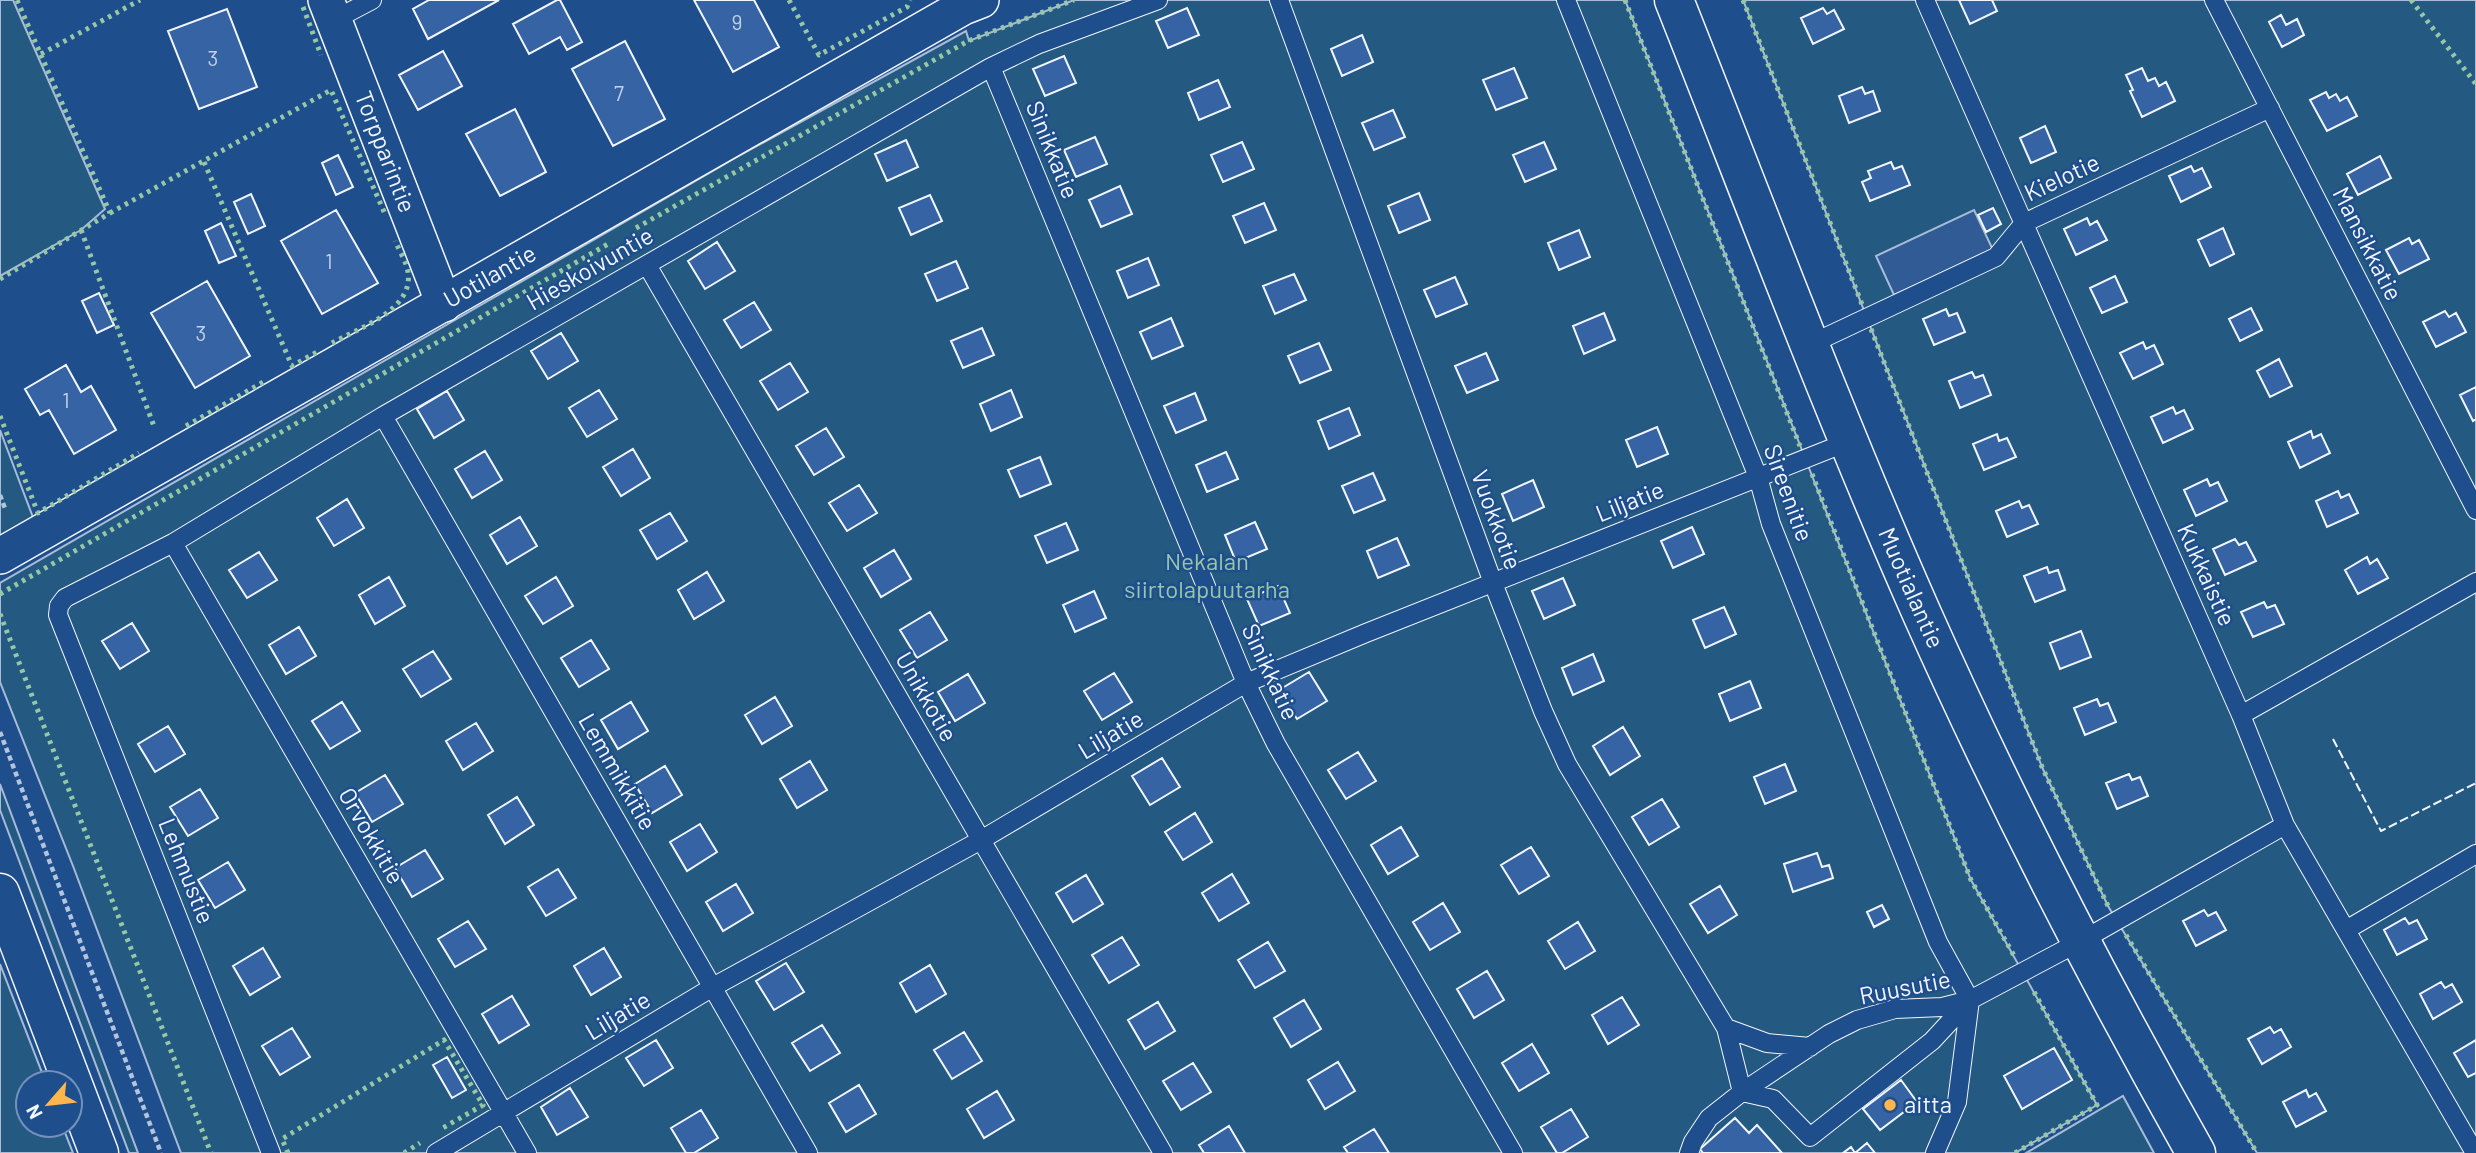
<svg xmlns="http://www.w3.org/2000/svg" width="2476" height="1153" viewBox="0 0 2476 1153" font-family="Barlow,sans-serif">
  <style>
    .green { fill: #245a82; stroke: #a8bbd7; stroke-width: 2 }
    .parking { fill: #305b95; stroke: #a8bbd7; stroke-width: 2 }
    .building { fill: #3563a3; stroke: #f2f6ff; stroke-width: 2 }
    .lines { fill: none; stroke-linecap: round; stroke-linejoin: round }
    .service-casing { stroke: #f2f6ff; stroke-width: 20 }
    .minor-casing { stroke: #f2f6ff; stroke-width: 38 }
    .tertiary-casing { stroke: #f2f6ff; stroke-width: 41 }
    .secondary-casing { stroke: #f2f6ff; stroke-width: 41 }
    .path { stroke: #b3c4dc; stroke-width: 4.5; stroke-dasharray: 5 3.5; stroke-linecap: butt }
    .service { stroke: #1f4e8c; stroke-width: 18 }
    .minor { stroke: #1f4e8c; stroke-width: 35 }
    .tertiary { stroke: #1f4e8c; stroke-width: 38 }
    .secondary { stroke: #1f4e8c; stroke-width: 38 }
    .hedge { stroke: #97c8a6; stroke-width: 5; stroke-dasharray: 3.5 5; stroke-linecap: butt }
    .fence { stroke: #f2f6ff; stroke-width: 2; stroke-dasharray: 9 3.5; stroke-linecap: butt }
    .poi-dot { fill: #ffb74d; stroke: #1f4e8c; stroke-width: 2.5 }
    .labels { text-anchor: middle; stroke-width: 5; stroke-linejoin: round; paint-order: stroke }
    .number-label { font-size: 21px; fill: #c3d1e8 }
    .street-label { font-size: 24px; fill: #f2f6ff; stroke: #1f4e8c }
    .park-label { font-size: 24px; fill: #97c8a6; stroke: #1f4e8c }
    .poi-label { font-size: 24px; fill: #f2f6ff; stroke: #1f4e8c; text-anchor: start }
  </style>
  <rect width="100%" height="100%" fill="#1f4e8c"/>
  <path class="green" d="M0,0h13l92,209 -24,21 -81,46z
    M1074,0h551l346,880 126,225 -82,48h-1834l-108,-287 -73,-184v-99l737,-426 229,-126 3,10z
    M1743,0h733v1153h-219l-149,-247 -66,-139z
    M0,430l34,90 -34,16z
    M0,784l138,369h-9l-129,-343z
    M0,964l46,119h-18v42h34l11,28h-73z
    M2123,1096l31,57h-128z"/>
  <path class="parking" d="M1974,210l19,40 -99,45 -18,-39z"/>
  <path class="building" d="M429,0h70l-71,39 -15,-30z
    M557,0h3l22,42 -15,8 -7,-13 -31,17 -16,-30z
    M694,0h60l25,47 -46,25z
    M1959,0h33l5,11 -27,13z
    M1187,8l12,27 -31,13 -12,-27z
    M1823,8l4,6 7,-4 10,19 -31,15 -12,-26z
    M227,9l30,78 -58,22 -31,-78z
    M2281,15l5,10 11,-6 7,16 -22,12 -13,-25z
    M1362,35l11,27 -31,14 -11,-27z
    M625,41l40,78 -52,27 -41,-77z
    M443,51l19,35 -44,24 -19,-35z
    M1064,56l12,27 -31,13 -12,-27z
    M1514,68l13,30 -31,12 -13,-30z
    M2142,68l6,13 7,-3 4,8 7,-4 9,19 -33,16 -12,-26 3,-1 -7,-15z
    M1218,80l12,27 -31,13 -11,-27z
    M1862,87l3,7 8,-3 7,20 -31,12 -10,-27z
    M2326,92l3,6 7,-4 4,7 7,-4 10,19 -30,15 -17,-31z
    M515,109l31,63 -46,24 -34,-62z
    M1393,110l12,27 -31,13 -12,-27z
    M2045,126l11,26 -25,11 -11,-25z
    M1095,137l12,27 -31,13 -12,-27z
    M906,140l12,27 -31,14 -12,-27z
    M1242,142l12,27 -31,13 -12,-27z
    M1544,142l12,27 -31,13 -12,-27z
    M338,155l15,32 -17,8 -14,-32z
    M2380,156l11,22 -33,17 -11,-21z
    M1891,162l3,7 8,-3 8,19 -40,16 -8,-19 9,-4 -3,-7z
    M2191,166l3,6 8,-4 9,19 -30,15 -12,-26z
    M1120,186l12,28 -31,13 -12,-27z
    M1419,193l11,27 -31,13 -11,-27z
    M251,194l14,32 -17,8 -14,-32z
    M930,195l12,26 -31,14 -12,-27z
    M1264,203l12,27 -31,13 -12,-27z
    M1993,208l8,16 -15,8 -8,-17z
    M336,210l42,73 -56,31 -41,-73z
    M2087,218l3,7 7,-4 10,19 -31,15 -12,-26z
    M221,223l15,33 -17,7 -14,-32z
    M2223,228l11,26 -24,12 -12,-26z
    M1579,230l11,27 -31,13 -11,-27z
    M2409,238l3,6 7,-4 10,19 -30,15 -13,-24z
    M717,242l18,29 -30,18 -17,-28z
    M1148,258l11,27 -31,13 -11,-27z
    M956,261l12,27 -31,13 -12,-27z
    M1294,274l12,26 -31,14 -12,-28z
    M2115,276l12,26 -25,11 -12,-25z
    M1455,277l12,27 -31,13 -12,-27z
    M207,281l43,75 -55,32 -44,-75z
    M99,293l15,32 -17,8 -15,-32z
    M754,302l17,28 -30,18 -17,-28z
    M2251,308l11,22 -22,11 -11,-22z
    M1946,309l3,7 8,-3 8,19 -31,13 -11,-26z
    M2445,311l4,6 7,-4 10,19 -30,15 -13,-25z
    M1604,313l11,27 -31,14 -11,-28z
    M1171,318l12,28 -31,13 -12,-27z
    M982,328l12,27 -31,13 -12,-27z
    M561,333l17,28 -30,18 -17,-28z
    M2143,342l3,7 8,-4 9,19 -30,15 -13,-26z
    M1319,343l12,27 -31,13 -12,-27z
    M1486,353l12,27 -31,13 -12,-27z
    M2279,359l13,27 -22,11 -13,-26z
    M790,363l18,29 -30,18 -18,-29z
    M66,365l15,27 10,-6 25,44 -42,24 -25,-44 -9,5 -15,-26z
    M1972,372l3,6 8,-3 8,20 -31,13 -11,-27z
    M2476,387v32l-3,2 -13,-26z
    M599,390l18,29 -30,18 -18,-29z
    M1011,390l11,27 -31,14 -11,-27z
    M447,391l17,29 -30,18 -17,-29z
    M1195,393l11,27 -30,13 -12,-27z
    M2173,407l3,7 8,-4 9,19 -30,14 -12,-26z
    M1349,408l11,27 -31,14 -11,-28z
    M1657,427l11,27 -31,13 -11,-27z
    M826,428l18,29 -30,18 -18,-29z
    M2311,431l2,7 8,-4 9,19 -30,15 -12,-26z
    M1997,434l2,7 8,-3 9,19 -32,13 -11,-26z
    M633,449l17,29 -29,18 -18,-29z
    M485,451l17,29 -30,18 -17,-29z
    M1226,452l12,27 -31,13 -11,-27z
    M1040,457l11,27 -31,13 -12,-27z
    M1373,473l12,27 -31,13 -12,-27z
    M2207,479l3,7 8,-4 9,19 -31,15 -12,-26z
    M1533,480l11,27 -31,14 -11,-27z
    M859,485l18,28 -30,18 -18,-28z
    M2338,491l3,7 8,-4 9,19 -31,14 -11,-26z
    M347,499l17,29 -30,18 -17,-28z
    M2019,501l3,7 7,-3 9,19 -31,13 -11,-26z
    M670,513l17,28 -30,18 -17,-29z
    M520,517l17,29 -30,18 -17,-29z
    M1255,522l12,27 -31,13 -11,-27z
    M1066,523l12,27 -31,13 -12,-27z
    M1692,527l12,27 -31,14 -12,-27z
    M1397,538l12,27 -31,13 -11,-27z
    M2235,539l4,6 7,-3 10,19 -31,14 -12,-26z
    M894,550l17,29 -30,18 -17,-29z
    M259,552l18,28 -30,18 -18,-28z
    M2367,557l3,7 7,-5 11,19 -30,16 -13,-24z
    M2047,567l2,6 9,-3 7,20 -30,12 -11,-26z
    M707,572l17,29 -30,18 -16,-29z
    M389,577l16,29 -30,18 -16,-29z
    M556,577l17,29 -30,18 -18,-28z
    M1563,578l12,27 -31,14 -12,-28z
    M1278,586l12,27 -31,13 -12,-27z
    M1094,591l12,27 -31,14 -12,-27z
    M2264,602l3,6 8,-3 9,19 -31,13 -12,-25z
    M1724,607l12,27 -31,14 -12,-28z
    M930,612l17,28 -30,18 -17,-28z
    M132,623l17,28 -29,18 -18,-28z
    M299,627l17,29 -30,18 -17,-29z
    M2081,631l10,26 -31,12 -10,-26z
    M591,640l18,29 -30,18 -18,-29z
    M433,651l18,28 -30,18 -18,-28z
    M1593,654l11,27 -31,14 -11,-27z
    M1309,672l18,29 -30,18 -18,-29z
    M1114,673l18,29 -30,18 -18,-29z
    M968,674l17,29 -30,18 -17,-29z
    M1750,681l11,27 -31,13 -11,-27z
    M775,697l17,29 -30,18 -17,-29z
    M2097,699l3,7 8,-3 8,19 -31,13 -11,-27z
    M342,702l18,29 -30,18 -18,-28z
    M631,702l17,29 -30,18 -17,-29z
    M476,723l17,28 -30,19 -17,-29z
    M168,726l17,28 -30,18 -17,-28z
    M1623,727l17,29 -30,19 -17,-29z
    M1358,752l18,29 -30,18 -18,-29z
    M1162,758l18,29 -30,18 -18,-29z
    M810,761l17,29 -30,18 -17,-29z
    M1785,764l11,27 -31,13 -11,-27z
    M665,766l17,29 -30,18 -17,-29z
    M2129,774l3,6 8,-3 8,19 -31,13 -11,-26z
    M385,775l18,29 -31,18 -17,-29z
    M200,789l18,29 -30,18 -18,-29z
    M517,797l17,28 -29,19 -17,-29z
    M1662,799l17,28 -30,18 -17,-28z
    M1195,813l17,29 -29,18 -18,-28z
    M700,824l17,28 -30,19 -17,-29z
    M1401,827l17,29 -30,18 -17,-29z
    M1531,847l18,29 -30,18 -18,-29z
    M425,850l18,29 -31,18 -17,-29z
    M1817,853l5,14 7,-2 4,13 -40,14 -9,-28z
    M228,862l17,28 -30,18 -17,-28z
    M558,869l18,29 -30,18 -18,-29z
    M1232,874l17,29 -30,18 -17,-28z
    M1086,875l17,29 -30,18 -17,-29z
    M736,884l17,29 -30,18 -17,-29z
    M1720,886l17,29 -29,18 -18,-29z
    M1443,903l17,29 -30,18 -17,-28z
    M1882,905l7,14 -15,8 -7,-15z
    M2204,910l4,6 8,-4 10,18 -30,16 -13,-25z
    M2405,918l4,6 8,-4 10,19 -30,16 -13,-25z
    M468,921l18,28 -31,18 -17,-28z
    M1578,922l17,29 -30,18 -17,-28z
    M1122,937l17,28 -30,18 -17,-28z
    M1268,942l17,29 -30,17 -17,-28z
    M263,948l17,29 -30,18 -17,-29z
    M604,948l17,29 -30,18 -17,-29z
    M786,963l18,29 -30,18 -18,-29z
    M930,965l16,29 -30,18 -16,-29z
    M1487,971l17,29 -30,18 -17,-29z
    M2441,982l4,6 7,-4 10,18 -29,17 -13,-25z
    M512,996l17,29 -30,18 -17,-29z
    M1622,997l17,28 -31,19 -16,-29z
    M1304,1000l17,29 -30,18 -17,-29z
    M1158,1002l17,29 -30,18 -17,-29z
    M822,1025l18,28 -30,18 -18,-28z
    M2270,1027l4,6 7,-4 10,18 -29,17 -14,-25z
    M292,1028l18,29 -30,18 -18,-29z
    M964,1032l18,29 -30,18 -18,-29z
    M656,1040l17,28 -29,18 -18,-28z
    M2476,1040v33l-8,4 -14,-24z
    M1532,1044l17,29 -30,18 -17,-28z
    M2054,1048l18,32 -50,29 -18,-33z
    M447,1057l19,33 -14,8 -19,-33z
    M1338,1062l17,29 -30,18 -17,-29z
    M1193,1063l18,29 -30,18 -18,-29z
    M1901,1080l16,22 -37,28 -17,-21z
    M859,1085l17,29 -30,18 -17,-29z
    M570,1088l18,29 -31,18 -16,-28z
    M2306,1090l3,7 7,-4 10,18 -30,16 -13,-25z
    M997,1091l17,29 -30,18 -17,-29z
    M1571,1109l17,28 -26,16h-5l-16,-26z
    M701,1110l17,28 -24,15h-8l-15,-25z
    M1735,1118l14,15 8,-8 25,28h-79l-3,-4z
    M1229,1126l16,27h-41l-5,-8z
    M1374,1129l15,24h-41l-4,-6z
    M1867,1143l8,10h-32l8,-6 4,6z"/>
  <g class="lines">
    <g class="service-casing">
      <path id="service" d="M1279,0l214,583 50,128 24,53 159,264
        M1566,0l192,477 13,47 167,418 32,58
        M1925,0l316,715 44,110 190,328
        M2214,0l262,510
        M334,20l38,-20
        M991,67l255,616 30,61 237,409
        M647,265l516,888
        M1811,344l185,-87 28,-34 246,-115
        M383,416l425,737
        M173,543l354,610
        M2241,715l235,-133
        M2346,930l130,-76
        M1810,1047l-43,-4 -41,-15 16,64 31,7 37,38 122,-96 38,-41
        M271,1153l-213,-538 1,-9 6,-8 108,-55 210,-127 608,-349 48,-23 119,-44
        M436,1153l277,-166 268,-147 265,-157 120,-50 484,-192
        M1689,1153l4,-11 16,-24 33,-26 87,-58 28,-14 38,-11 47,-2 28,-7 111,-59 204,-116
        M1935,1153l22,-51 13,-102"/>
    </g>
    <g class="minor-casing">
      <g id="minor">
        <path id="s1" d="M326,0l118,304"/>
        <path id="s2" d="M0,556l963,-549 18,-7"/>
      </g>
    </g>
    <g class="tertiary-casing">
      <g id="tertiary">
        <path id="s3" d="M1674,0c81,204 159,413 248,614 82,184 175,364 274,539"/>
      </g>
    </g>
    <g class="secondary-casing">
      <path id="secondary" d="M0,893l99,260"/>
    </g>
    <path class="path" d="M0,495l6,16
      M0,732l161,421"/>
    <use href="#service" class="service"/>
    <use href="#minor" class="minor"/>
    <use href="#tertiary" class="tertiary"/>
    <use href="#secondary" class="secondary"/>
    <path class="hedge" d="M789,0l30,55 88,-48 3,-7
      M1625,0l175,446
      M1743,0l120,307
      M2411,0l65,84
      M303,7l18,48
      M41,54l99,-54
      M204,162l88,204 25,-14
      M110,213l221,-123 54,124
      M636,228l332,-187 106,-41
      M81,230l74,199
      M0,279l110,-66 -93,-213
      M1871,329l171,438 66,139
      M332,343c27,-15 82,-33 76,-71 -2,-11 -9,-22 -13,-31
      M0,416l38,97 101,-60
      M186,426l81,-46
      M1812,474l159,406 45,79
      M0,594l608,-350
      M0,614l211,539
      M2126,935l131,218
      M288,1153l-6,-14 162,-99 39,65 -42,24
      M404,1153l16,-10
      M2015,1153l82,-48 -64,-115"/>
    <path class="fence" d="M2333,739l48,92 95,-48"/>
  </g>
  <circle class="poi-dot" cx="1890" cy="1105" r="7"/>
  <g class="labels">
    <g class="number-label">
      <text x="737" y="30">9</text>
      <text x="213" y="66">3</text>
      <text x="619" y="101">7</text>
      <text x="329" y="269">1</text>
      <text x="201" y="341">3</text>
      <text x="66" y="408">1</text>
    </g>
    <g class="street-label">
      <text transform="translate(1052 150) rotate(68)" y="8">Sinikkatie</text>
      <text dy="8" stroke="none"><textPath href="#s1" startOffset="163">Torpparintie</textPath></text>
      <text transform="translate(2062 178) rotate(-25)" y="8">Kielotie</text>
      <text transform="translate(2367 244) rotate(63)" y="8">Mansikkatie</text>
      <text transform="translate(590 269) rotate(-30)" y="8">Hieskoivuntie</text>
      <text dy="8" stroke="none"><textPath href="#s2" startOffset="564">Uotilantie</textPath></text>
      <text transform="translate(1788 493) rotate(70)" y="8">Sireenitie</text>
      <text transform="translate(1630 502) rotate(-22)" y="8">Liljatie</text>
      <text transform="translate(1496 520) rotate(70)" y="8">Vuokkotie</text>
      <text transform="translate(2206 575) rotate(66)" y="8">Kukkaistie</text>
      <text dy="8" stroke="none"><textPath href="#s3" startOffset="634">Muotialantie</textPath></text>
      <text transform="translate(1270 672) rotate(65)" y="8">Sinikkatie</text>
      <text transform="translate(926 697) rotate(60)" y="8">Unikkotie</text>
      <text transform="translate(1111 735) rotate(-31)" y="8">Liljatie</text>
      <text transform="translate(617 772) rotate(60)" y="8">Lemmikkitie</text>
      <text transform="translate(371 836) rotate(60)" y="8">Orvokkitie</text>
      <text transform="translate(186 871) rotate(68)" y="8">Lehmustie</text>
      <text transform="translate(1905 988) rotate(-11)" y="8">Ruusutie</text>
      <text transform="translate(618 1016) rotate(-31)" y="8">Liljatie</text>
    </g>
    <g class="park-label">
      <text x="1207" y="570">Nekalan<tspan x="1207" dy="28">siirtolapuutarha</tspan></text>
    </g>
    <g class="poi-label">
      <text x="1904" y="1113">aitta</text>
    </g>
  </g>
  <g transform="translate(49 1104) rotate(242)"><circle r="33" fill="#1f4e8c" stroke="#7391ba" stroke-width="2"/>
  <path d="M0-5L12 26L0 18L-12 26Z" fill="#ffb74d"/>
  <text y="-10" font-size="19" font-weight="bold" text-anchor="middle" fill="#f2f6ff">N</text>
  </g>
</svg>
